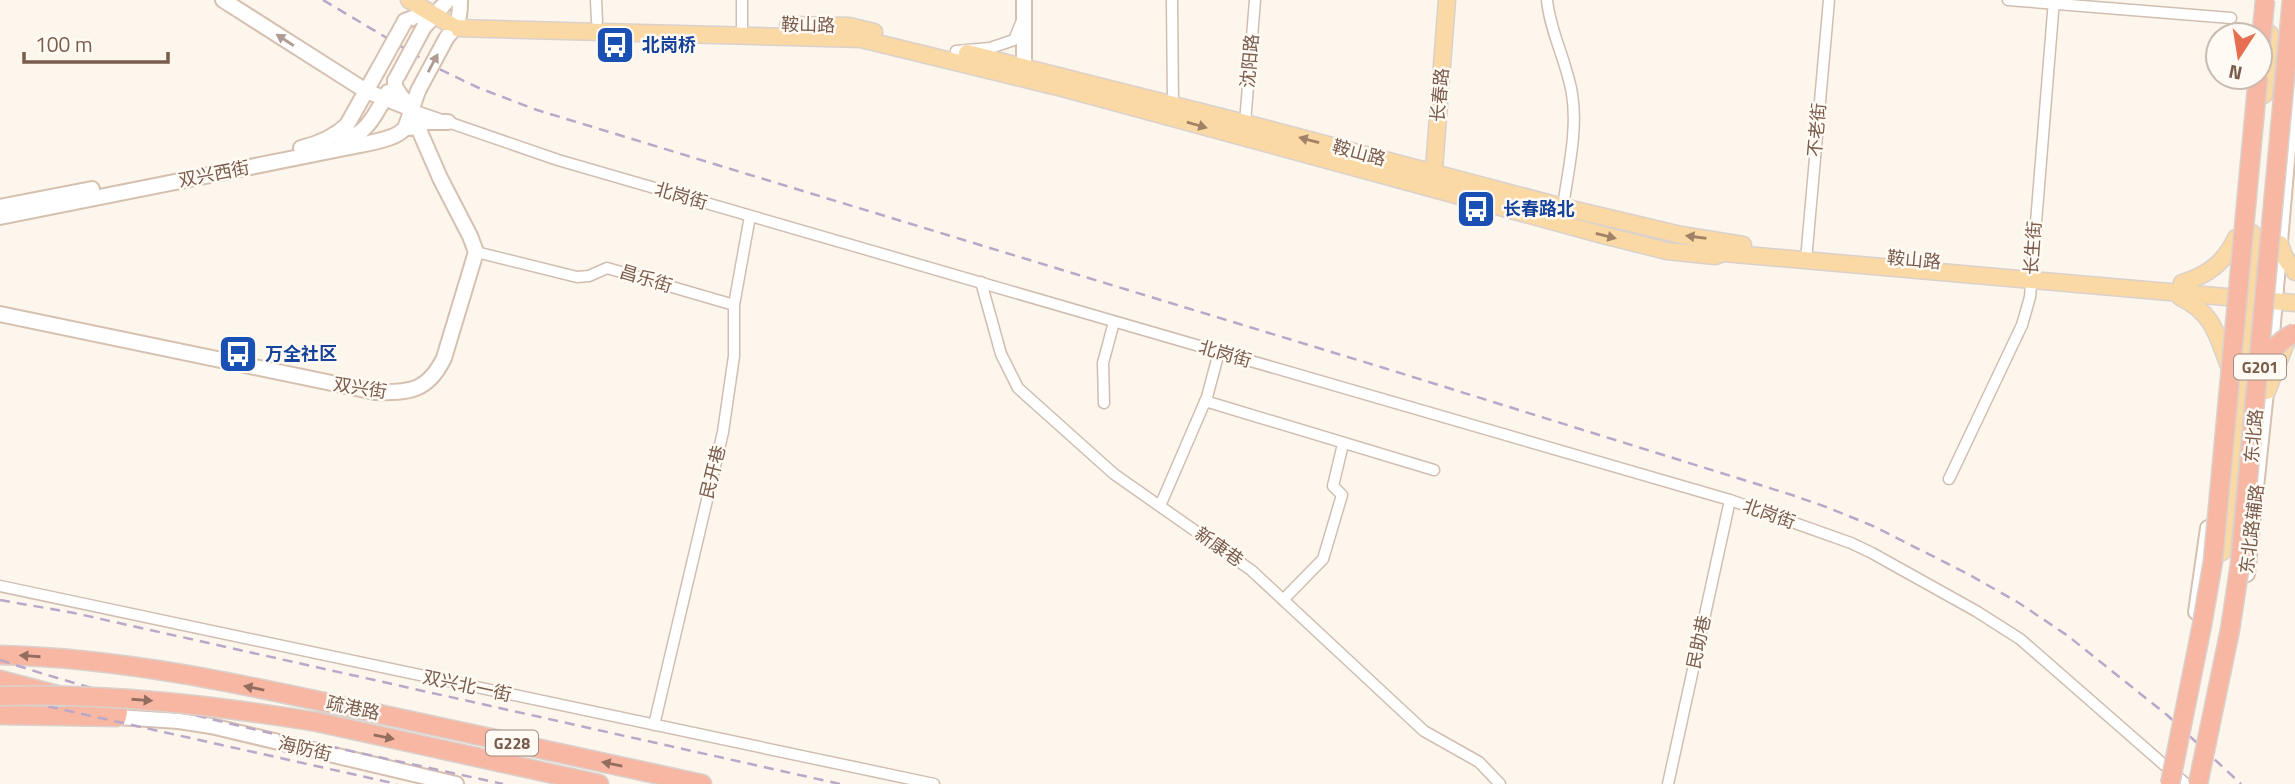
<svg xmlns="http://www.w3.org/2000/svg" width="2295" height="784" viewBox="0 0 2295 784" font-family="'Titillium Web','Noto Sans SC',sans-serif">
  <style>
    .lines { fill: none; stroke-linecap: round; stroke-linejoin: round }
    .street-casing { stroke: #d1beb0; stroke-width: 13 }
    .secondary-casing { stroke: #d6c0b0; stroke-width: 18 }
    .primary-casing { stroke: #dad1cd; stroke-width: 19 }
    .highway-casing { stroke: #dad1cd; stroke-width: 21 }
    .street { stroke: #fff; stroke-width: 10 }
    .secondary { stroke: #fff; stroke-width: 14 }
    .primary { stroke: #fbd9a5; stroke-width: 16 }
    .highway { stroke: #f7b7a3; stroke-width: 18 }
    .rail { stroke: #b9a8c9; stroke-width: 2.5; stroke-dasharray: 10 7; stroke-linecap: butt }
    .secondary-bridge-casing { stroke: #d6c0b0; stroke-width: 18; stroke-linecap: butt }
    .highway-bridge-casing { stroke: #dad1cd; stroke-width: 21; stroke-linecap: butt }
    .secondary-bridge { stroke: #fff; stroke-width: 14 }
    .highway-bridge { stroke: #f7b7a3; stroke-width: 18 }
    .oneway { fill: #af9d94 }
    .oneway2 { fill: #a18267 }
    .oneway3 { fill: #936e5e }
    .labels { text-anchor: middle; stroke-width: 5; stroke-linejoin: round; paint-order: stroke }
    .shield { fill: #fffaf3; stroke: #a28b7f; stroke-width: 2 }
    .shield-label { font-size: 16px; font-weight: bold; fill: #7a5c4d }
    .street-label { font-size: 18px; fill: #7a5c4d; stroke: #fffaf3 }
    .transit-label { font-size: 18px; font-weight: bold; fill: #164399; stroke: #fffaf3; text-anchor: start }
  </style>
  <rect width="100%" height="100%" fill="#fdf6ec"/>
  <g class="lines">
    <g class="street-casing">
      <path id="street" d="M596,0l1,21
        M1172,0l1,105
        M1547,0c3,32 20,62 25,94 6,36 -4,76 -9,113
        M2008,0l223,18
        M742,34v-34
        M956,51l34,-3 24,-8 7,-17
        M410,109l148,51 1172,340 121,43 21,10 104,58 44,28 166,145
        M1245,123l10,-123
        M476,252l101,25 12,-1 18,-8 127,37
        M1806,260l23,-260
        M981,282l20,72 17,34 96,86 137,96 173,161 55,31 21,22
        M1205,401l229,69
        M1104,403l-1,-40 11,-41
        M1949,479l73,-154 8,-28 24,-297
        M1160,506l47,-109 12,-45
        M0,586l934,198
        M1283,600l40,-41 19,-64 -9,-9 10,-42
        M654,725l69,-293 11,-76v-51l16,-89
        M1668,784l62,-284"/>
    </g>
    <g class="secondary-casing">
      <path id="secondary" d="M223,0l143,91 43,17
        M405,21l13,-5 15,-1
        M424,27l24,-27
        M448,36c11,-12 12,-20 12,-36
        M1024,67v-67
        M410,128l17,-6h21
        M342,141c25,-6 34,-28 46,-49
        M301,148c17,-4 33,-11 46,-23l32,-57
        M0,207l92,-18
        M0,217l350,-70c13,-3 44,-7 53,-17 4,-3 12,-33 16,-41
        M0,314l375,78c35,1 53,-1 69,-34l32,-106 -6,-16 -30,-58 -30,-69 -15,-22v-7
        M2270,358l25,-291
        M2247,574l20,-192
        M2196,612l12,-84
        M117,717l62,4 32,5 245,58"/>
    </g>
    <g class="primary-casing">
      <path id="primary" d="M409,0l47,28 405,11 209,51 533,145 64,16 48,5 8,-3 572,50
        M788,25l61,1 25,6
        M967,53l278,70 318,84 118,28 62,10
        M2264,95l6,-61
        M1433,182l14,-182
        M2280,244l4,12 11,16
        M2182,283c26,-8 42,-20 54,-45
        M2180,297c37,18 37,42 52,76
        M2267,391l21,-53
        M2222,552l30,-319"/>
    </g>
    <g class="highway-casing">
      <path id="highway" d="M0,655c122,3 242,29 361,55 114,25 227,49 341,74
        M0,680l118,31 -1,6 -117,-2
        M317,722l282,62"/>
    </g>
    <use href="#street" class="street"/>
    <use href="#secondary" class="secondary"/>
    <use href="#primary" class="primary"/>
    <use href="#highway" class="highway"/>
    <path class="rail" d="M323,0l116,69 40,19 58,22 847,258 408,127 37,13 44,18 95,48 51,29 49,33 99,79 74,69
      M0,600l74,13 766,171
      M0,660c164,54 335,87 503,124
      M0,689l51,18 346,77"/>
    <g class="secondary-bridge-casing">
      <path id="secondary-bridge" d="M379,68l26,-47
        M397,77l27,-50
        M419,89l28,-52"/>
    </g>
    <g class="highway-bridge-casing">
      <path id="highway-bridge" d="M2260,52l5,-52
        M2262,371c7,-17 16,-31 33,-38
        M0,696c107,-3 212,9 317,26
        M2170,784l32,-159 11,-64 45,-484
        M2198,784l32,-154 10,-66 52,-564"/>
    </g>
    <use href="#secondary-bridge" class="secondary-bridge"/>
    <use href="#highway-bridge" class="highway-bridge"/>
  </g>
  <defs><path id="oneway-solid" d="M-6-.8H1V-3.2L6.5 0L1 3.2V.8H-6Z" transform="scale(1.75)"/></defs>
  <g class="oneway">
    <use href="#oneway-solid" transform="translate(285 40) rotate(-147)"/>
    <use href="#oneway-solid" transform="translate(433 63) rotate(-62)"/>
  </g>
  <g class="oneway2">
    <use href="#oneway-solid" transform="translate(1197 125) rotate(16)"/>
    <use href="#oneway-solid" transform="translate(1309 140) rotate(-165)"/>
    <use href="#oneway-solid" transform="translate(1606 236) rotate(14)"/>
    <use href="#oneway-solid" transform="translate(1696 237) rotate(-172)"/>
  </g>
  <g class="oneway3">
    <use href="#oneway-solid" transform="translate(30 656) rotate(-176)"/>
    <use href="#oneway-solid" transform="translate(254 688) rotate(-169)"/>
    <use href="#oneway-solid" transform="translate(142 700) rotate(4)"/>
    <use href="#oneway-solid" transform="translate(384 737) rotate(12)"/>
    <use href="#oneway-solid" transform="translate(612 764) rotate(-168)"/>
  </g>
  <defs>
    <g id="bus-square" transform="scale(2.0125)"><rect x="-9" y="-9" width="18" height="18" rx="4" fill="#1a4fb4" stroke="#fffaf3"/><path d="M-5-6H5V4H4V6H2V4H-2V6H-4V4H-5ZM-3.5-4V0h7V-4ZM-3.5 1.2v1.5H-2V1.2ZM2 1.2v1.5H3.5V1.2Z" fill="#fff"/></g>
  </defs>
  <g fill-rule="evenodd">
    <use href="#bus-square" x="615" y="45"/>
    <use href="#bus-square" x="1476" y="209"/>
    <use href="#bus-square" x="238" y="354"/>
  </g>
  <g class="labels">
    <g class="shield">
      <rect x="2234" y="354.5" width="52" height="25" rx="5"/>
      <rect x="486" y="730.5" width="52" height="25" rx="5"/>
    </g>
    <g class="shield-label">
      <text x="2260" y="373">G201</text>
      <text x="512" y="749">G228</text>
    </g>
    <g class="street-label">
      <text transform="translate(808 25) rotate(1)" y="6">鞍山路</text>
      <text transform="translate(1250 61) rotate(-85)" y="6">沈阳路</text>
      <text transform="translate(1440 95) rotate(-85)" y="6">长春路</text>
      <text transform="translate(1817 130) rotate(-85)" y="6">不老街</text>
      <text transform="translate(1359 153) rotate(15)" y="6">鞍山路</text>
      <text transform="translate(214 174) rotate(-11)" y="6">双兴西街</text>
      <text transform="translate(681 196) rotate(16)" y="6">北岗街</text>
      <text transform="translate(2033 248) rotate(-86)" y="6">长生街</text>
      <text transform="translate(1914 260) rotate(5)" y="6">鞍山路</text>
      <text transform="translate(646 279) rotate(17)" y="6">昌乐街</text>
      <text transform="translate(1225 354) rotate(16)" y="6">北岗街</text>
      <text transform="translate(360 388) rotate(9)" y="6">双兴街</text>
      <text transform="translate(2254 436) rotate(-85)" y="6">东北路</text>
      <text transform="translate(713 472) rotate(-76)" y="6">民开巷</text>
      <text transform="translate(1769 514) rotate(20)" y="6">北岗街</text>
      <text transform="translate(2252 529) rotate(-83)" y="6">东北路辅路</text>
      <text transform="translate(1219 547) rotate(35)" y="6">新康巷</text>
      <text transform="translate(1699 642) rotate(-78)" y="6">民助巷</text>
      <text transform="translate(467 686) rotate(12)" y="6">双兴北一街</text>
      <text transform="translate(353 708) rotate(12)" y="6">疏港路</text>
      <text transform="translate(305 749) rotate(13)" y="6">海防街</text>
    </g>
    <g class="transit-label">
      <text x="642" y="51">北岗桥</text>
      <text x="1503" y="215">长春路北</text>
      <text x="265" y="360">万全社区</text>
    </g>
  </g>
  <g transform="translate(2239 56) rotate(192)"><circle r="33" fill="#fffaf3" stroke="#cabbb1" stroke-width="2"/>
  <path d="M0-5L12 26L0 18L-12 26Z" fill="#e76f51"/>
  <text y="-10" font-size="19" font-weight="bold" text-anchor="middle" fill="#7a5c4d">N</text>
  </g>
  <path d="M24 52v10h144v-10" fill="none" stroke="#7a5c4d" stroke-width="3.5"/>
  <text x="35" y="52" font-size="21" fill="#7a5c4d" stroke="#fffaf3" stroke-width="5" paint-order="stroke">100 m</text>
</svg>
